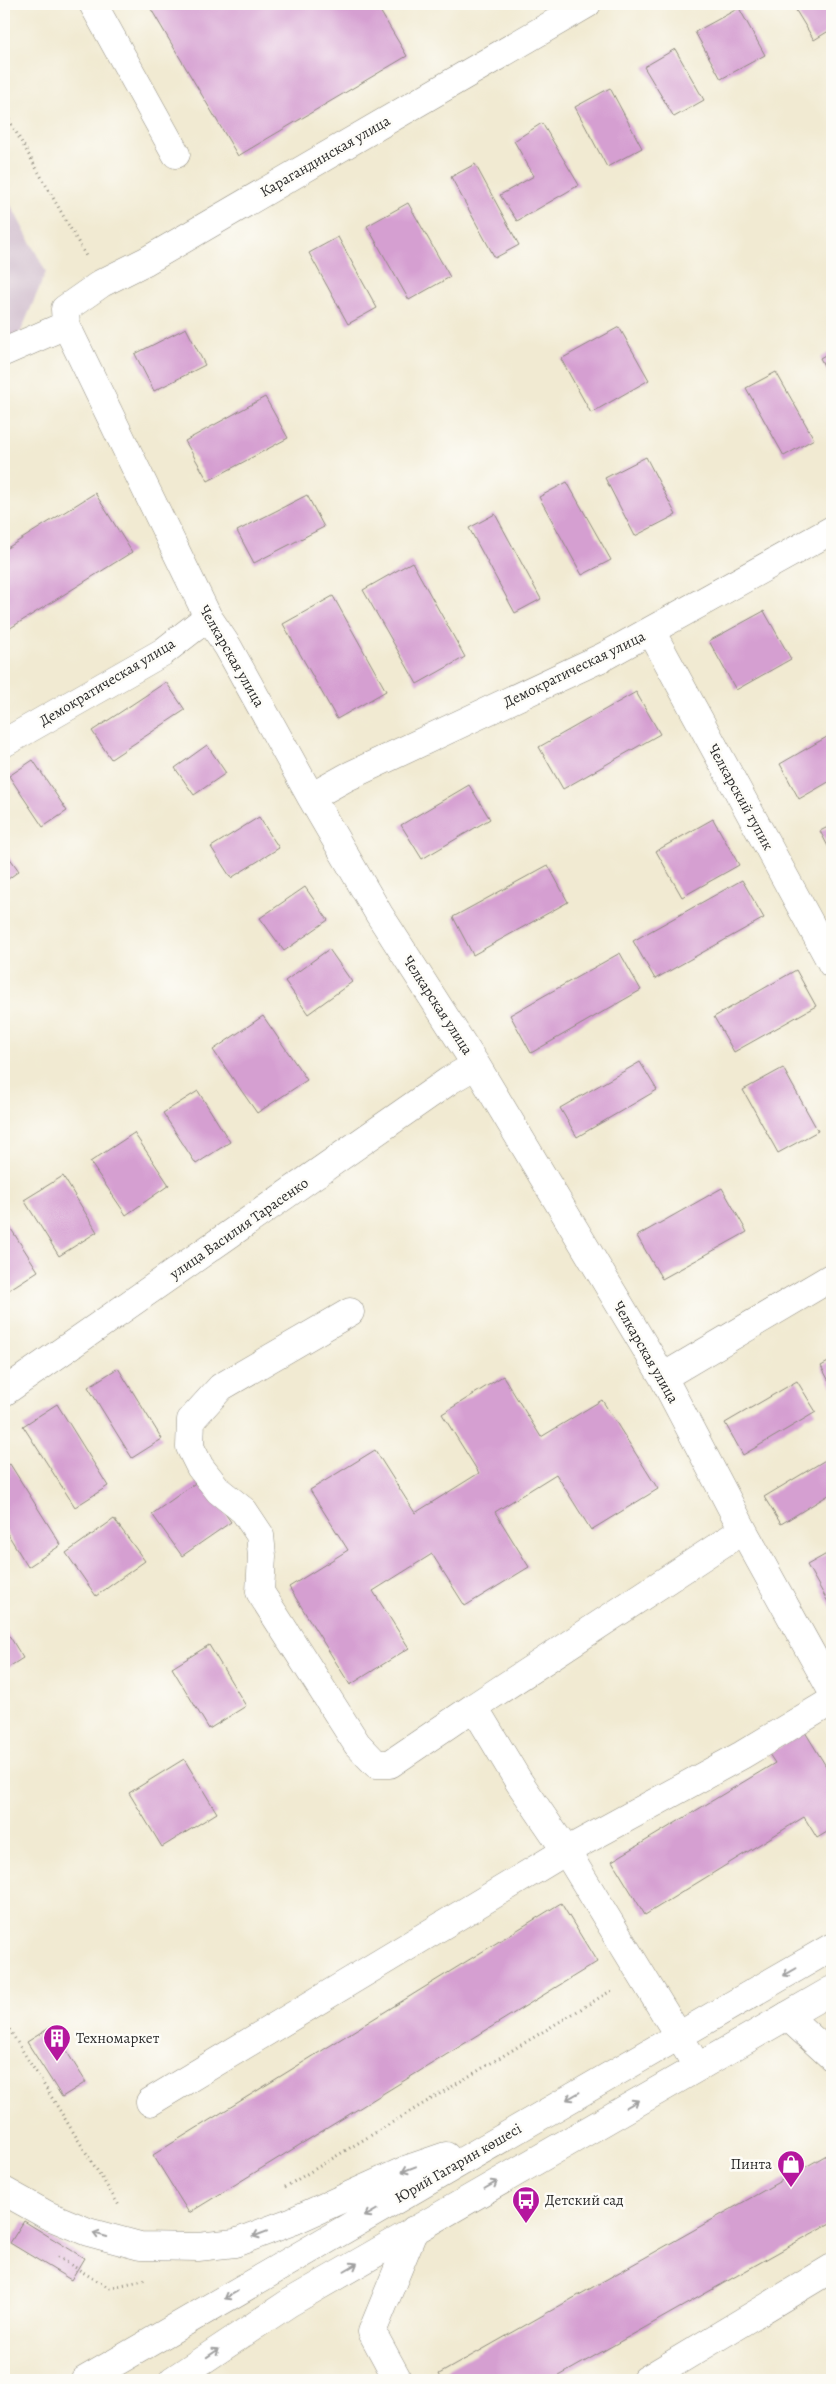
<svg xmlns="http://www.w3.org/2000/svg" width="836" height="2384" viewBox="0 0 836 2384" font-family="Alegreya,serif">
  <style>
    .industrial { fill: #d0bdcd }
    .building { fill: #d59fd1 }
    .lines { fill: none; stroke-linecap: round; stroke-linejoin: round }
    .minor-casing { stroke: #8e8a7e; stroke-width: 29 }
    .major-casing { stroke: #8e8a7e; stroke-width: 29 }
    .path { stroke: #8e8a7e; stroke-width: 3; stroke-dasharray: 1 4; stroke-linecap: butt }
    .minor { stroke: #fff; stroke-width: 28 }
    .major { stroke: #fff; stroke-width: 28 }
    .oneway { stroke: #a0a0a0 }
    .labels { text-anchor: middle; stroke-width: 5; stroke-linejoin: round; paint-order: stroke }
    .street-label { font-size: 15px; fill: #2b2b2b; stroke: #fdfcf7 }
    .poi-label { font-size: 15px; fill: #2b2b2b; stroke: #fdfcf7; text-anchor: start }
  </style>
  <rect width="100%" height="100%" fill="#fdfcf7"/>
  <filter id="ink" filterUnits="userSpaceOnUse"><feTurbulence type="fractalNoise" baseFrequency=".02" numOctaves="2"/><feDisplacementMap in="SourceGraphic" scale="10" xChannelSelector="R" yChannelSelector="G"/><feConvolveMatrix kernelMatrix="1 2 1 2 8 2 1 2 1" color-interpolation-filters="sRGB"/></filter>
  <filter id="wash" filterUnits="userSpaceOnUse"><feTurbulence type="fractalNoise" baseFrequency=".0096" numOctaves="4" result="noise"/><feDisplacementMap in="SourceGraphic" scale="20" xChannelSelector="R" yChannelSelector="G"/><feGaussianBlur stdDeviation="1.12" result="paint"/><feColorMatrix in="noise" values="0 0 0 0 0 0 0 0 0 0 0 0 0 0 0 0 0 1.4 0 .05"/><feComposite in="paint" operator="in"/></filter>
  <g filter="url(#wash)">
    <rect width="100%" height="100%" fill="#f1ead2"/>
    <path class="industrial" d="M4,192l42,80 -27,64 -15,9z"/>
    <g id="blocks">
      <path class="building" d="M148,4h228l31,52 -169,100z
        M792,4h36l4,7v18l-18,11z
        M739,8l26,47 -44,24 -26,-47z
        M675,49l29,51 -30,17 -30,-50z
        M610,88l32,60 -35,19 -32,-60z
        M542,123l37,62 -62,36 -17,-26 34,-19 -20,-35z
        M475,164l44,81 -24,13 -44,-81z
        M408,203l42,74 -41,23 -42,-74z
        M338,237l39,71 -29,16 -39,-71z
        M619,327l30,53 -58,33 -30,-54z
        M186,328l19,37 -51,26 -19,-37z
        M832,351v30l-12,-23z
        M776,372l38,67 -30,17 -38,-68z
        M265,397l23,41 -80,43 -23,-40z
        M646,457l30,58 -41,21 -30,-58z
        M567,482l44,78 -29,15 -43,-78z
        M95,493l37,59 -128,80v-82z
        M307,495l17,32 -70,36 -17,-32z
        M495,514l46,85 -26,14 -46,-85z
        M412,562l53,95 -48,27 -54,-94z
        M333,596l53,95 -49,28 -54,-95z
        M764,611l27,48 -55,31 -27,-49z
        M166,682l19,28 -74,49 -19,-28z
        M636,692l24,42 -97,55 -24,-42z
        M832,734v46l-33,19 -19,-35z
        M207,745l19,28 -32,22 -19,-27z
        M33,760l34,51 -24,16 -34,-51z
        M469,785l21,34 -68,40 -21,-34z
        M259,817l20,31 -48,30 -20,-31z
        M713,819l26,46 -57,32 -26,-46z
        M832,825v29l-12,-23z
        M4,850l15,21 -15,11z
        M548,865l20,37 -95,53 -20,-38z
        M742,880l22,38 -109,61 -22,-38z
        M305,887l23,33 -44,31 -24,-33z
        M329,949l23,33 -44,32 -23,-33z
        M620,953l21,37 -110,63 -21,-38z
        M796,970l20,36 -82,46 -20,-35z
        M263,1016l44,64 -50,33 -44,-63z
        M640,1062l17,28 -80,47 -17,-29z
        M783,1068l35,63 -40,22 -35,-63z
        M198,1091l32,51 -34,22 -33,-51z
        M134,1133l35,52 -43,30 -36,-53z
        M63,1176l34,56 -38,24 -35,-56z
        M722,1188l25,44 -85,47 -25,-43z
        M4,1218l34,53 -34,22z
        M832,1360v27l-11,-21z
        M118,1368l44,71 -30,19 -44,-71z
        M503,1376l38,61 61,-37 56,89 -67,41 -35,-56 -61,38 34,55 -64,39 -33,-52 -59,37 36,57 -59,37 -61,-98 59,-37 -38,-60 65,-40 40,63 64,-40 -37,-59z
        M797,1381l19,31 -73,43 -18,-32z
        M57,1404l51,82 -33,21 -52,-81z
        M832,1456v37l-51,31 -17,-27z
        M10,1464l51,81 -33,22 -24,-39v-60z
        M201,1479l30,43 -49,34 -30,-42z
        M114,1519l31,42 -49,35 -30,-43z
        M832,1551v58l-25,-44z
        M4,1627l19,31 -19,12z
        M209,1645l37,61 -37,23 -37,-61z
        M805,1732l27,44v53l-15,9 -13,-21 -159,98 -33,-54 163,-98 -6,-9z
        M184,1759l33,54 -55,34 -33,-54z
        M561,1903l36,59 -408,251 -36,-58z
        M51,2027l35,55 -24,15 -35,-55z
        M832,2152v70l-280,158h-110l-3,-6z
        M24,2221l60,37 -13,22 -61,-37z"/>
    </g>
  </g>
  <g filter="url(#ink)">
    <use href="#blocks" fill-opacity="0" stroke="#8e8a7e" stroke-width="1"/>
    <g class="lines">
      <g class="minor-casing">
        <path id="minor" d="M93,4l83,150
          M587,4l-441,257 -44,22 -37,26 1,16 142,292 20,30 83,150 68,117 97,151 187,312 80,153 89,161
          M4,352l62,-27
          M651,631l181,333
          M4,743l159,-91 45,-35
          M311,797l36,-20 256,-120 229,-127
          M350,1312l-129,75 -30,33 -1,27 10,20 19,24 25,20 16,24 2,21 -2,36 97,152 19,20h14l84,-57 45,75 47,69 176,-96 90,-54
          M663,1377l169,-100
          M4,1392l446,-312 26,-15
          M474,1707l269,-177
          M787,2016l45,41
          M150,2102l416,-251 131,215
          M398,2380l-26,-48 42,-102
          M646,2380l186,-112"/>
      </g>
      <g class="major-casing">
        <path id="major" d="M4,2191l43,24 41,17 52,14 58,1 37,-4 58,-22 115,-52 38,-13
          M85,2380l747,-433
          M173,2380l116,-77 543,-313"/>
      </g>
      <path class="path" d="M4,111l82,145
        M4,2021l116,186
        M285,2187l329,-198
        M58,2257l51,31 38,-9
        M352,2380l8,-4"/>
      <use href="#minor" class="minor"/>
      <use href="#major" class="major"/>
    </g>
    <defs><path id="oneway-shaft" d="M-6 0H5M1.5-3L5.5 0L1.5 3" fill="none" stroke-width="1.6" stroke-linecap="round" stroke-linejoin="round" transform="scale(1.25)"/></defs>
    <g class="oneway">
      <use href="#oneway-shaft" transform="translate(790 1972) rotate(150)"/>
      <use href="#oneway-shaft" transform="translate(573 2096) rotate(150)"/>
      <use href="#oneway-shaft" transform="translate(632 2104) rotate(-30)"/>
      <use href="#oneway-shaft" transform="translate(409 2169) rotate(159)"/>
      <use href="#oneway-shaft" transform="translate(491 2185) rotate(-30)"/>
      <use href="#oneway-shaft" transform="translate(371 2213) rotate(150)"/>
      <use href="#oneway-shaft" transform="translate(260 2234) rotate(159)"/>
      <use href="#oneway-shaft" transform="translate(100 2235) rotate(-165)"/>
      <use href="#oneway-shaft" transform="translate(351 2267) rotate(-30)"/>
      <use href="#oneway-shaft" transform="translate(231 2295) rotate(150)"/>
      <use href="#oneway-shaft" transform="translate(213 2353) rotate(-34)"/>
    </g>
  </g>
  <defs>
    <g id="building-pin" transform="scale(1.4375)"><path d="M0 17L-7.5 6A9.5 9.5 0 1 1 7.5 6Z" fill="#b5179e" stroke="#fdfcf7"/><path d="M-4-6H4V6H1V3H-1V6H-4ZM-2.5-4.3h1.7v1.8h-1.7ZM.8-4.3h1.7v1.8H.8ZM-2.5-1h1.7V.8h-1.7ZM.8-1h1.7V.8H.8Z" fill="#fff"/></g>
    <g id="shop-pin" transform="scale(1.4375)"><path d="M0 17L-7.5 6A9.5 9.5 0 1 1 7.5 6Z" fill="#b5179e" stroke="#fdfcf7"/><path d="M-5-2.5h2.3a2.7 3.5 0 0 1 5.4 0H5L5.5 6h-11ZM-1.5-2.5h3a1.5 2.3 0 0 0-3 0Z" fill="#fff"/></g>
    <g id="bus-pin" transform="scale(1.4375)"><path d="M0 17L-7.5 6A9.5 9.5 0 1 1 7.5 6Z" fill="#b5179e" stroke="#fdfcf7"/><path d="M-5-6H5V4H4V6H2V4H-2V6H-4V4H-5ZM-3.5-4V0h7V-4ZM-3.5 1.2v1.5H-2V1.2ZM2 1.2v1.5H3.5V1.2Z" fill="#fff"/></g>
  </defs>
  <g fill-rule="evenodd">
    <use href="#building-pin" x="57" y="2038"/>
    <use href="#shop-pin" x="791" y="2164"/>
    <use href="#bus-pin" x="526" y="2200"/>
  </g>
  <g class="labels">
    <g class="street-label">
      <text transform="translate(325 156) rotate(-30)" y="5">Карагандинская улица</text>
      <text transform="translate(232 656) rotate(60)" y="5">Челкарская улица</text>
      <text transform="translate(574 669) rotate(-26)" y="5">Демократическая улица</text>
      <text transform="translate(107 682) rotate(-31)" y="5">Демократическая улица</text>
      <text transform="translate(741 797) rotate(61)" y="5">Челкарский тупик</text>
      <text transform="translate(438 1005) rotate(57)" y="5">Челкарская улица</text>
      <text transform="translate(239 1228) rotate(-35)" y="5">улица Василия Тарасенко</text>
      <text transform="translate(646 1352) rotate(60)" y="5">Челкарская улица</text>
      <text transform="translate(458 2163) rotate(-30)" y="5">Юрий Гагарин көшесі</text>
    </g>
    <g class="poi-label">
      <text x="76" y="2043">Техномаркет</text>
      <text x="772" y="2169" text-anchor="end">Пинта</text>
      <text x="545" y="2205">Детский сад</text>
    </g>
  </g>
  <rect width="836" height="2384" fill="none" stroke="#fdfcf7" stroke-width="20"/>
</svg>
